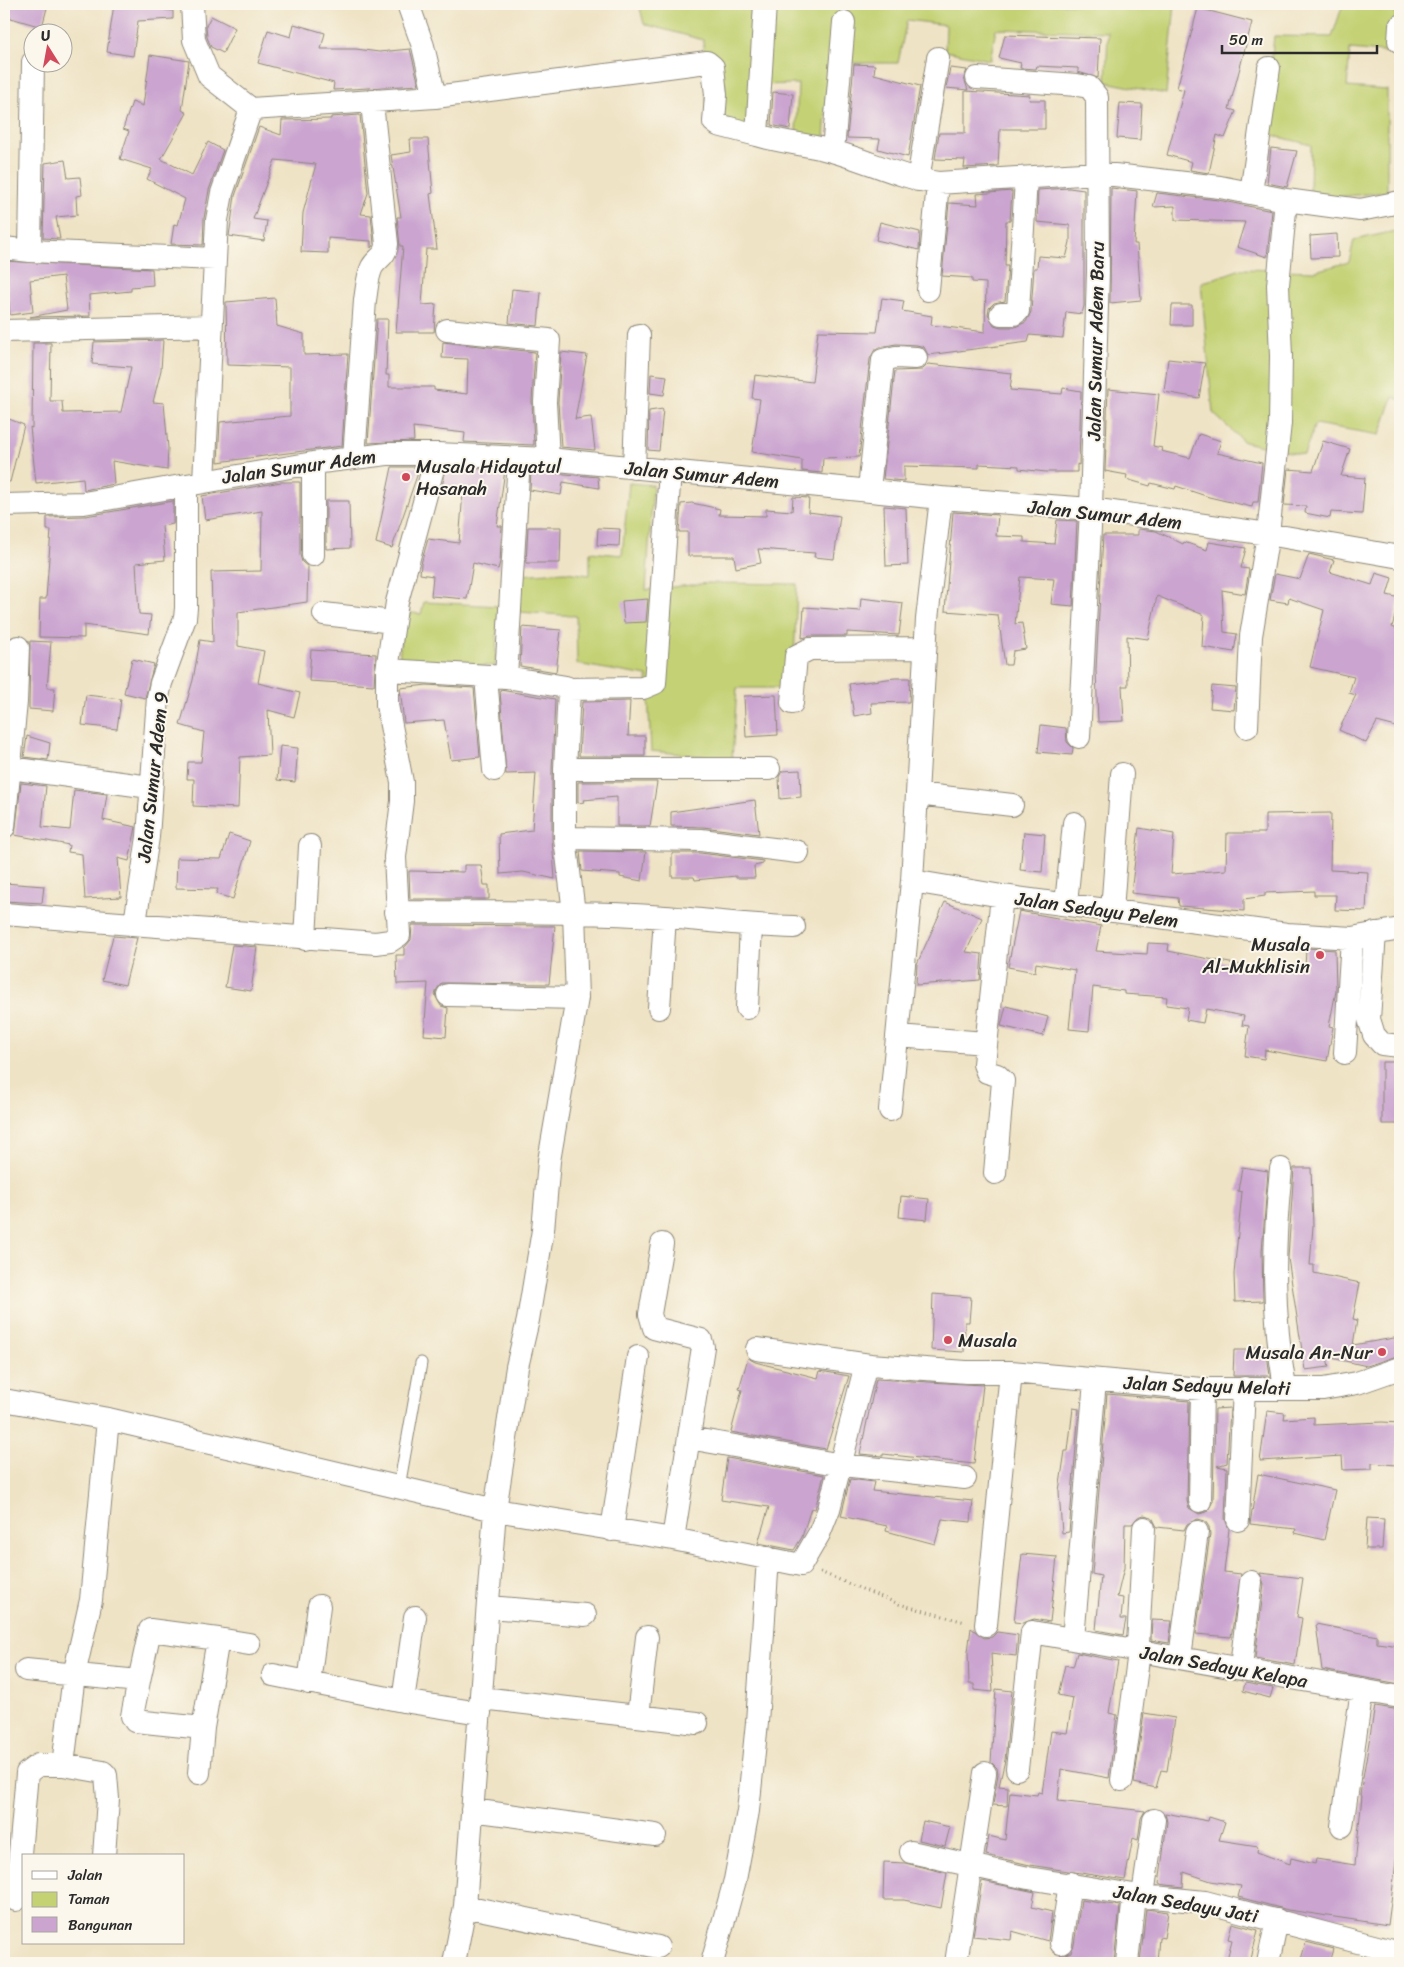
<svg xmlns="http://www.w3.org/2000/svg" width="1404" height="1967" viewBox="0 0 1404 1967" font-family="Sriracha,sans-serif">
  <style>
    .green { fill: #c4d274; stroke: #787e50 }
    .building { fill: #cba5d0 }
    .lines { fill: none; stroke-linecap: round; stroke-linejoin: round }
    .lane-casing { stroke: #8d8778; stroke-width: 13 }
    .street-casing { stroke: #8d8778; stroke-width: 24 }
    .path { stroke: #8d8778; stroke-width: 3; stroke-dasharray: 1 4; stroke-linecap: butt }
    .lane { stroke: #fff; stroke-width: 11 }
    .street { stroke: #fff; stroke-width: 22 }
    .poi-dot { fill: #d1495b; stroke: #fbf7ec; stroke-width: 2 }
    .labels { text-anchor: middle; stroke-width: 4; stroke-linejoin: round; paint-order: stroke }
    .street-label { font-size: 19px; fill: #2b2b2b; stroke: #fbf7ec }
    .poi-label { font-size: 19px; fill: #2b2b2b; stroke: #fbf7ec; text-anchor: start }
  </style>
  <rect width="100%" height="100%" fill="#fbf7ec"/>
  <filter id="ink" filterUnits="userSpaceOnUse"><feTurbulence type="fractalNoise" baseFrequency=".02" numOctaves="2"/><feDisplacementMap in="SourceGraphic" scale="10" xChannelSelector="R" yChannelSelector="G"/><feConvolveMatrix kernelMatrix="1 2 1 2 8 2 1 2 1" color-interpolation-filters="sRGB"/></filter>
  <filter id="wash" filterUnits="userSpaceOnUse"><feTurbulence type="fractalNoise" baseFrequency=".0096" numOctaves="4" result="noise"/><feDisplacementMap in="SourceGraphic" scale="20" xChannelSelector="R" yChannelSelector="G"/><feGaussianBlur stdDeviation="1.12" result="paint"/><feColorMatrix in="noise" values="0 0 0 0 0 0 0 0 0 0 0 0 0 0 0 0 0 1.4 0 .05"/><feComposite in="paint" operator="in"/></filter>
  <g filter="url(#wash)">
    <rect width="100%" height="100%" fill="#efe3c5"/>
    <path class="green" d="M639,4h536l-9,90 -60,-12 2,-50 -112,-3 -6,31 -45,-9 1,-26 -39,-5 -9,43h-69l-5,77 -28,-6 2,-50 -44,1 -6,45 -41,-17 -4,-73 -59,-16z
      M1343,4h53l-2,49 -44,-4 -3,38 40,3v102l-51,5 -26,-5 1,-47 -47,-12 10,-97 58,1z
      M1400,230v170l-7,-3 -13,38 -65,-11 -11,31 -60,-13 -31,-29 -12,-130 40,-14 74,2 34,-9 5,-22z
      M629,483l24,2 -7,105 63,-7 88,1 -4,104h-56l-5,71 -81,-8 -4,-75 -70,-12 -1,-48 -57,-4 -1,-37 47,-3 25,3v-23l32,3z
      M424,602l75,4 -4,60 -96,-4 4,-50 18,2z"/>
    <g id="blocks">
      <path class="building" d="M4,4h44l-6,23 -38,-11z
        M114,4l30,3v-3h21v6l8,1v8l-35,2 -5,35 -26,-4z
        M1198,8l54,14 -23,87 7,2 -11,27 -8,-3 -8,38 -19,-3 2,-8 -25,-7 17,-65 -7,-2z
        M211,16l24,12 -12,25 -12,-6 -4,-10 -1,-11z
        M294,24l31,9 -4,16h35l23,3 31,-3 9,36 -86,5 1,-7 -76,-20 10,-33 23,7z
        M1005,35l95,3 -2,40 -20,-6v-4l-41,-2 -1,3 -16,-1 1,-5 -22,-5z
        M150,55l39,6 -7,49 5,3 -26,46 31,16 16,-33 15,8 -14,40 -5,28 -1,27 -32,-1 3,-20 4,1 7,-26 -38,-20 5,-10 -32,-10 9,-28 -6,-2 9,-27 11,4z
        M854,64l21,1 -1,9 46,12 -12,71 -30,-8 2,-10 -33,-1z
        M950,68l17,2 -3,8 4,12 -22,-2z
        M965,91l65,4 -1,5h16v29h-45l-2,37 -34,2 1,-8 -30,-1 4,-26h26z
        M773,92l20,2 -3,35 -19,-4z
        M1120,103l22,1 -2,36 -23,-2z
        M360,115l8,78 -7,21 10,1 3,29 -3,4v-7l-43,-3v15l-27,-1 2,-39 13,-49 -41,-4 -22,59 14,2 -3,20 -35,-5 6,-40 24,-69 22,8 1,-15 49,-1v-2z
        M410,139h18l5,54 -3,1 7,55h-11l-4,56 14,-1 -2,28h-38l7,-86h-3l-3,-29h4l-10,-62 20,-3z
        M1271,148l26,3 -10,36 -20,-4z
        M65,160l3,18 12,-1 2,18 -6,1 1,19 -21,2 4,22 -17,-1 2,-75z
        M1069,188l15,2v116l-2,8 -16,-2 -3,26 -33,-3 -2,7 -100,13 -4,-8 -7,-2 -21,-1 -16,3 -6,4 -4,8 -11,98 -36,1 -1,15 -20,-2v-11l-50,-8 8,-53 -8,-1 3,-23 57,7 6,-51 59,1 5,-34 22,3 -2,10 30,5 -1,9 54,7 1,-49 -14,-1v-4l-30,-2 7,-73 29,2 -1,-11 35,-3 -2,30h-4l-1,45h3l-3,35 -11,2 -5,5 -1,6 6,11 7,2h14l11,-5 5,-10 3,-44h3l1,-12 28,2 4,-16v-17l-33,-3 1,-32z
        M1111,188l26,3 -3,53h3l4,56 -31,3z
        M1157,193l61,7 54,11 -5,46 -30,-10 8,-25 -70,-2v-14l-22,1z
        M880,222l40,10 -1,18 -43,-10z
        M1337,234l1,23 -27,1 -1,-22z
        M4,261l148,8 1,16 -22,2v4l-42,4 1,21 -60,1 37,-7 -4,-34 -33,4 3,32 -23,3 -3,-31h-3z
        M512,289l29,3 -3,34 -29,-3z
        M275,298l2,28 27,8v21l44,-1 -6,92 -124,16 2,-40 70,-6v-49l-63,-2 -1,-63z
        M1172,305h20v20h-21z
        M377,319h11l-2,56h3v12h45v3l33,4 1,-35 -26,-1 1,-16 92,10 -3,49 2,44 -70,-3 1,-9 -52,-6 1,14 -46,2z
        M163,340l-2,30 -8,32 11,1 4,45 -1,22 -55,-9 2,23 -30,6 -1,-12 -47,5 -6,-56 2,1 1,-85h18l-1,58h12l1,12 58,-1 10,-45 -39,-3 2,-22z
        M561,352l26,3 -12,64 16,-2 4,33 -34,-3 -3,-45z
        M1168,359l37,4 -6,35 -35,-6z
        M928,364l84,9 -2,17 52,4 1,-6 18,3 -2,74 -2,-1v8h-31l-27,-3v-3l-40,-2v4l-75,-2v15l-21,-2 12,-108 27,-1z
        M651,374l16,2 -3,19 -14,-2z
        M1108,389l51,5 -6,52 9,2 -1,3 29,7 9,-24 22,7 -4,12 45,10 -4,39h-5l-1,5 -43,-10 -33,-11 -1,3 -24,-6 -1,3 -24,-7 1,-4 -22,-4z
        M663,409l-4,42 -11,-1 1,-39z
        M4,417l20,8 -14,57 -6,-1z
        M1323,441l27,8 -9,27 24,2 -3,36 -31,-2 -1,6 -25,-5 1,-7 -22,-1 4,-36 25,2z
        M392,467h28l-28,81 -16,-5z
        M462,468l43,2 -8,56h5l-2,36 -2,7 -25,-6 -6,36 -36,-3 2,-20 -13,-2 1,-10 7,-25 31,4 4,-51 -22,-2 5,-20 16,2z
        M531,471l67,6 1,11 -36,-6 -2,13 -31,-5z
        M281,482h19v73l2,7 6,5 -1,35 -69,10v34l26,5 -6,32 42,10 -6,24 -26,-7 2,45 -30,2 -2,51 -45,-2 1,-27h-7l1,-17h13l3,-30 -24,-7 13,-45 7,-40 13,2 -2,-70 50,-1 1,-60 -57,9 -3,-24z
        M793,497l16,1 -1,14 32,4 -6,43 -20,-2 1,-4 -57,-4 3,14 -25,5 -2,-12h-46v-24h-9l2,-28 11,-1 28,6 -1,6 47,1v-7l26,2z
        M173,501v23l-11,2 3,34 -29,3 3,51 12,1 -2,19 -65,-9v13l-45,-1 1,-38h6l5,-69h-4v-13l39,-1z
        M326,501h23l1,47 -24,1z
        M884,506l22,2 2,57 -22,1z
        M953,512l45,3 -2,21 28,1v5l30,2 3,-24 20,1 -4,85 -22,-2 3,-25 -34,-2 -5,47 7,-1 4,26 -13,2 -2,14h-6l-7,-50 -53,-4z
        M528,527h33l-1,36h-34z
        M598,528l22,1 -1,17 -22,-1z
        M1138,529l18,2 27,13 1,-2 23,8 2,-8 37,6 -5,20 8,1 -4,25 -23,-4 2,42 13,2 -3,18 -32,-5 2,-32 -47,-19 -9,43 -21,-3 1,50h-6l2,35 -26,1 -2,-52 7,-135h35z
        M1309,554l25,6 -4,12 42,13 4,-12 16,5 -5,17 13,3 -8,29 8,3v98l-23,-6 -11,21 -27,-13 17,-35 -7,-2 5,-16 -44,-10 14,-57 -35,-12 -1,5 -18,-3 5,-26 25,5z
        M861,598l42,5 -4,32 -52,-3v4h-37l-8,2 2,-31 56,4z
        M648,599l-2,23 -22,1 -2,-22z
        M522,627l39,3 -5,42 -36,-6z
        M30,641l21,1 -4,46h8l-2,23 -24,-2z
        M311,650l65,4 -2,31 -65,-4z
        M132,659l22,5 -9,34 -21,-5z
        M895,678h15l-1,24 -38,1 1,10 -18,3 -5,-32z
        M427,685l47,3 6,69 -29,3 -7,-40 -40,3 -4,-35z
        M1212,686l24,2 -2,22 -24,-2z
        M500,690l55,9 -3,70v69l3,41 -32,-7 -23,2 -1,-40 33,-4 4,-57 -30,1z
        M86,695l35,4 -4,30 -35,-4z
        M776,695l2,40 -32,2 -2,-41z
        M630,701l-2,35h17v20h-66l3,-54z
        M1041,725l25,3 1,14 6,6 -1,7 -34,-3z
        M27,736l23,7 -2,17 -24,-3z
        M280,746l18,2 -3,34 -18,-2z
        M800,770l1,27 -21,2 -1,-22 3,-6z
        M578,782h79l-7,44h-33v-29l-34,3 1,2 -6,1z
        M21,783l25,3 -4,41 28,3 4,-40 33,4 -4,26 33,7 -7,34 -11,-3 3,39 -36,2 -3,-45 -14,-2 1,-7 -54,-10z
        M755,800l4,34 -56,-7 -32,-1v-14z
        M1331,813l-1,57 38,2 -2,39 -31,-1 1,-15h-22v-4l-49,2v3l-21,3v12l-65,-5 -1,-8 -47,-5 8,-65 35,6 -3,40 55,-4 1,-37h38v-19z
        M1024,832l21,2 -3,38 -22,-2z
        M229,834l21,7 -17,58 -17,-5 2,-5 -42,-1 1,-30 44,1z
        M580,851l66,1 -4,29 -22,-4v-3l-38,-3z
        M672,853h28l63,8v3l-9,2 1,12h-19v-2l-41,4 -1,-3h-22z
        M464,865h17l3,20h5v14h-79l-1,-28 55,1z
        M4,883l40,3 -2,17 -38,-2z
        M945,902l37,16 -16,34 16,2 -2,26 -64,5 1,-21z
        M1019,911l82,15 -5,25 51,3 1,-11 21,1 -1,7 108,21 1,-9 28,6 1,-21 29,2 1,41 -7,35 4,1 -6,34 -62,-11 -1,9 -19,-3 4,-30 -7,-1 2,-9 -38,-7 -3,14 -17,-3 2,-12 -22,-3 1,-8 -43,-3v-3l-31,-4 -4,44 -20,-2 6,-59 -39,-7 -1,9 -27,-5z
        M412,925l143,1 -6,58 -107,-1 -5,6 -2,6 6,11 7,2 -2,29 -22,-2 4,-52 -31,1 -1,-29h8v-7l7,-8z
        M113,936l24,2 -12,47 -23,-5z
        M232,945l25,2 -6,44 -26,-4z
        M1006,1006l42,11 -5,19 -42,-10z
        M1382,1062h18v62h-18z
        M1242,1167l26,4 -6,80 1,50 -28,1 -1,-28 8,-82 -4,-1z
        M1294,1168h17l2,58 -3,39h4v8l46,10 -7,36 4,1 -4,25 47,-8v18l-33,11 -40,-9 2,10 -24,3 -17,-112z
        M901,1196l28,3 -2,21 -28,-3z
        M933,1294l38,3 -2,25h-4l-1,30 -33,-2z
        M1254,1347h12l4,29h-37l1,-26h20z
        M748,1358l7,4 63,16 2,-7 29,5 -23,73 -95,-17 11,-42 -3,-1z
        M876,1379l107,6 -9,79 -91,-10v2l-23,-2z
        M1107,1394l82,7 -2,100 2,7 10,6 8,-2 6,-11 2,-92 15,-1 -3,55 -10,3 10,2 -2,51 4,10 -5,43 17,2 -10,63 -35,-3 14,-100 -1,-7 -4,-6 -7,-2 -11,5 -3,6 -27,-3 -5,-10 -8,-2 -6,2 -6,7h-7l-1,44 -7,29 6,1 -2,21h5l-3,16 -27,-5 5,-54 -9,-2z
        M1073,1408l6,1 -10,123 -7,1 -3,-42 6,-40h3z
        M1267,1411l18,2 -1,6 30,-2v8l68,-3 18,1 -4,42 -24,-2v6l-29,1 -1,-14 -82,5z
        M727,1458l97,17 -8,30 -1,4 -4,-1 -9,29 -8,13 -36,-7 11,-36 -48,-7z
        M1258,1474l77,16 -11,50 -29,-7 1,-4 -46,-5z
        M850,1479l24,3 -2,9 101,10 -2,21 -29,-3 -7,25 -49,-13 1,-5 -46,-10z
        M1367,1518l17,1 -2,30h-17z
        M1022,1554l35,3 -7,65 -16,-3 -11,4 -9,-1z
        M1260,1573l43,5 -6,39 5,1 -7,47 -40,-7 9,-74z
        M1152,1620l20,1 -3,22 -18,-3z
        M1316,1624l61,12v7l23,3v38l-78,-14z
        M971,1628l13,10 8,-1 5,-5 21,3 -2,21 -25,-3 2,39 -19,-2v-6h-5l-1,-32z
        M1077,1653l41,8 -9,52 8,2 -8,63 -48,-9 -3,32 87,10 -4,7 -3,22 -5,-2 -8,42 -95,-15 -44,-10 3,-19 16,4 5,-48 27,3 1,-3 4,1 9,-62 16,2 6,-35 -15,-3 7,-30 8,2z
        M1245,1683l28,5 -3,10 -27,-7z
        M996,1689l16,2 -7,69 -6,26 9,1 -1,19 -14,-1 5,-31 -1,-6 -6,-6z
        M1375,1706l25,4v144h-3l-9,71 -100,-15 -50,-13 3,-11 -30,-5 -27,-9 -1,15 -24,-3 8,-62 -2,-9 43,8 1,-4 16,5 -6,18 39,6 -1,6 33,12 1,-6 24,6 1,-5 39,6 7,-69 -2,-1z
        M1144,1713l31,5 -8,53 -6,-1 -5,18 -22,-5z
        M923,1821l27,6 -5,19 -26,-6z
        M884,1862l21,1 42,10 -6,35 -37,-8h-21z
        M982,1881l53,11 -3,15 20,5 -4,29 -36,-10 -1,9 -38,-4z
        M1081,1900l39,6 -6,57h-55l2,-7 10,-4 3,-7z
        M1146,1909l22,3 -4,26 -5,-1 -2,26h-17z
        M1232,1923l26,7 -8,33h-24l6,-23 -4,-1z
        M1306,1942l27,7 -4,14h-29z"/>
    </g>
  </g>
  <g filter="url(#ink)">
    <use href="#blocks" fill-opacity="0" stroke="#8d8778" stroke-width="1"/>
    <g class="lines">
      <g class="lane-casing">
        <path id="lane" d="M399,1487l22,-124"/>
      </g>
      <g class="street-casing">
        <path id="street" d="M192,4l2,36 15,36 42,33 184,-12 272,-35 6,5 3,28 -2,27 4,3 39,10
          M408,4l15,42 12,51
          M765,4l-8,131c23,7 47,9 71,15 37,9 72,28 110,33l159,-10 123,14 66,13 74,10 40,-8
          M1399,41l1,-15
          M977,78l100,7 12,2 8,10 1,175 -7,237 -12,228
          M833,151l11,-129
          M918,180l20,-122
          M1251,193l18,-125
          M4,248l26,3 185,8
          M30,251l3,-189
          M928,290l10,-107
          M1001,314h13l4,-3 8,-132
          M447,330l102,10 -4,62 3,57
          M4,331l207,-5
          M354,458l11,-158c2,-11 2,-23 7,-33 5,-9 14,-10 15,-23l-15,-141
          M313,463v92
          M634,468l5,-133
          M204,481l13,-261 5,-27 29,-84
          M869,489l14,-129 13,-3 20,1
          M4,505l80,-2 229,-40 74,-9h50l111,5 393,39 150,11 177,25 132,23
          M324,614l69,8
          M387,670l119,7 13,-219
          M486,677l8,93
          M506,677l60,10 3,3 -4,79v69l9,75 3,85 -28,163 -6,69 -15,90 -11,47 -22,143 178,29 128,26 18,-31 10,-25 35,-137 6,-7 96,7h45l191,17h121l34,-6 43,-15
          M568,689l75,-1 12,-5 15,-212
          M792,703l4,-47 14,-7 115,-1
          M1247,727l4,-91 17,-102 12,-111 1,-67 -3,-71 8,-85
          M10,768l140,19
          M565,769h204
          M917,794l95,11
          M4,827l12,-125 2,-55
          M565,838l136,2 97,12
          M912,881l90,15 285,38 65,4 48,-9
          M1066,904l8,-81
          M1112,911l10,-137
          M396,912c90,1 180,-2 269,5 43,3 86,9 129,10
          M4,914l372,29 14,-2 9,-6 -4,-78 7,-56v-19l-15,-77v-35l10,-68 40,-148
          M135,923l13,-86 10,-140 3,-14 24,-65 1,-10v-123
          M1375,933l-6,86 5,16 8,9 18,2
          M305,939l5,-93
          M448,995l129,3
          M659,1008l6,-91
          M747,1008l4,-82
          M898,1036l87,7
          M1345,1053l7,-115
          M890,1110l22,-229 15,-262 14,-121
          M1281,1169c-8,77 -9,142 4,219
          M995,1173l8,-92 -6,-6 -10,-3 -3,-8 18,-168
          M662,1244l-12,70 4,14 47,12 2,7 -30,192
          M757,1349l113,16
          M4,1400l104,19 387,91 -30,396 -11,57
          M689,1438l153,27 123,13
          M1200,1501l2,-112
          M1238,1520l6,-132
          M612,1530l26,-173
          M489,1607l96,8
          M986,1625l25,-253
          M218,1639l31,5
          M1073,1639l22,-258
          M1180,1657l17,-125
          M1241,1667l10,-85
          M26,1670l113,11 -7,35 3,5 68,7 -4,45
          M273,1675l130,26 77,12
          M139,1681l11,-51 68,9 -15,89
          M309,1683l10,-77
          M482,1698l215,25
          M403,1701l12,-84
          M638,1716l9,-79
          M63,1765l40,7 3,3 2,24 -4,57
          M1017,1769l15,-137 368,65
          M1122,1780l17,-128 -1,-7 6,-117
          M472,1810l183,25
          M1342,1826l20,-136
          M911,1852l117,26 106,17 71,7 195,51
          M1143,1895l11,-75
          M16,1900l11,-127 11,-8h25l11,-90 17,-75 17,-181
          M465,1906l193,41
          M1061,1943l9,-60
          M712,1963l23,-83 13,-69 9,-89 11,-164
          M956,1963l29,-190
          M1127,1963l7,-68
          M1268,1963l9,-43"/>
      </g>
      <path class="path" d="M820,1572l79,32 66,18"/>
      <use href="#lane" class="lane"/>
      <use href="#street" class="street"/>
    </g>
  </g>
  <g class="poi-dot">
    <circle cx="406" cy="477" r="5"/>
    <circle cx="1320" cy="955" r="5"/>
    <circle cx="948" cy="1340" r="5"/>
    <circle cx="1382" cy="1352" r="5"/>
  </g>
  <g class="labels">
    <g class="street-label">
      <text transform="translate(1095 341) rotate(-89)" y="7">Jalan Sumur Adem Baru</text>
      <text transform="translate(299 466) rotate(-8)" y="7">Jalan Sumur Adem</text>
      <text transform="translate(702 474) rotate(5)" y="7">Jalan Sumur Adem</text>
      <text transform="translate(1105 514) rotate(6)" y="7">Jalan Sumur Adem</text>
      <text transform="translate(152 777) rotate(-84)" y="7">Jalan Sumur Adem 9</text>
      <text transform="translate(1097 909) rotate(8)" y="7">Jalan Sedayu Pelem</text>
      <text transform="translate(1207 1385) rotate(2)" y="7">Jalan Sedayu Melati</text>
      <text transform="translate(1224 1666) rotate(10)" y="7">Jalan Sedayu Kelapa</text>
      <text transform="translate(1186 1903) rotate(10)" y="7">Jalan Sedayu Jati</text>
    </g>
    <g class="poi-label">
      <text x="416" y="473">Musala Hidayatul<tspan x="416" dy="22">Hasanah</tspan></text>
      <text x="1310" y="951" text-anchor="end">Musala<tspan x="1310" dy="22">Al-Mukhlisin</tspan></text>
      <text x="958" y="1347">Musala</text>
      <text x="1372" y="1359" text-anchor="end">Musala An-Nur</text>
    </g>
  </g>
  <rect width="1404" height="1967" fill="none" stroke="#fbf7ec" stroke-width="20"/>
  <rect x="22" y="1854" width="162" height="90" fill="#fbf7ec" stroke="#a8a59f"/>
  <rect x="32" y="1871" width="25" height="8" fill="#ffffff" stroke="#a8a59f"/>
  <text x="68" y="1880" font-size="15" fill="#2b2b2b">Jalan</text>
  <rect x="32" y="1892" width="25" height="15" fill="#c4d274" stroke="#a8a59f"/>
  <text x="68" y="1904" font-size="15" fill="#2b2b2b">Taman</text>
  <rect x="32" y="1917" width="25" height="15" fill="#cba5d0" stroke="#a8a59f"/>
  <text x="68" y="1930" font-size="15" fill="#2b2b2b">Bangunan</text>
  <g transform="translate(48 48) rotate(349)"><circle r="24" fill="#fbf7ec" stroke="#a8a59f"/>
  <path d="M0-4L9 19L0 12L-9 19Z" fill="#d1495b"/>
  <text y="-8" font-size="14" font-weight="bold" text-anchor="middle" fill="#2b2b2b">U</text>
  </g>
  <path d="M1222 45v8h155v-8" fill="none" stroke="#2b2b2b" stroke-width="2.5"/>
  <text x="1229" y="45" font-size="15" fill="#2b2b2b" stroke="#fbf7ec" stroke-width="4" paint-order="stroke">50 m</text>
</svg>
